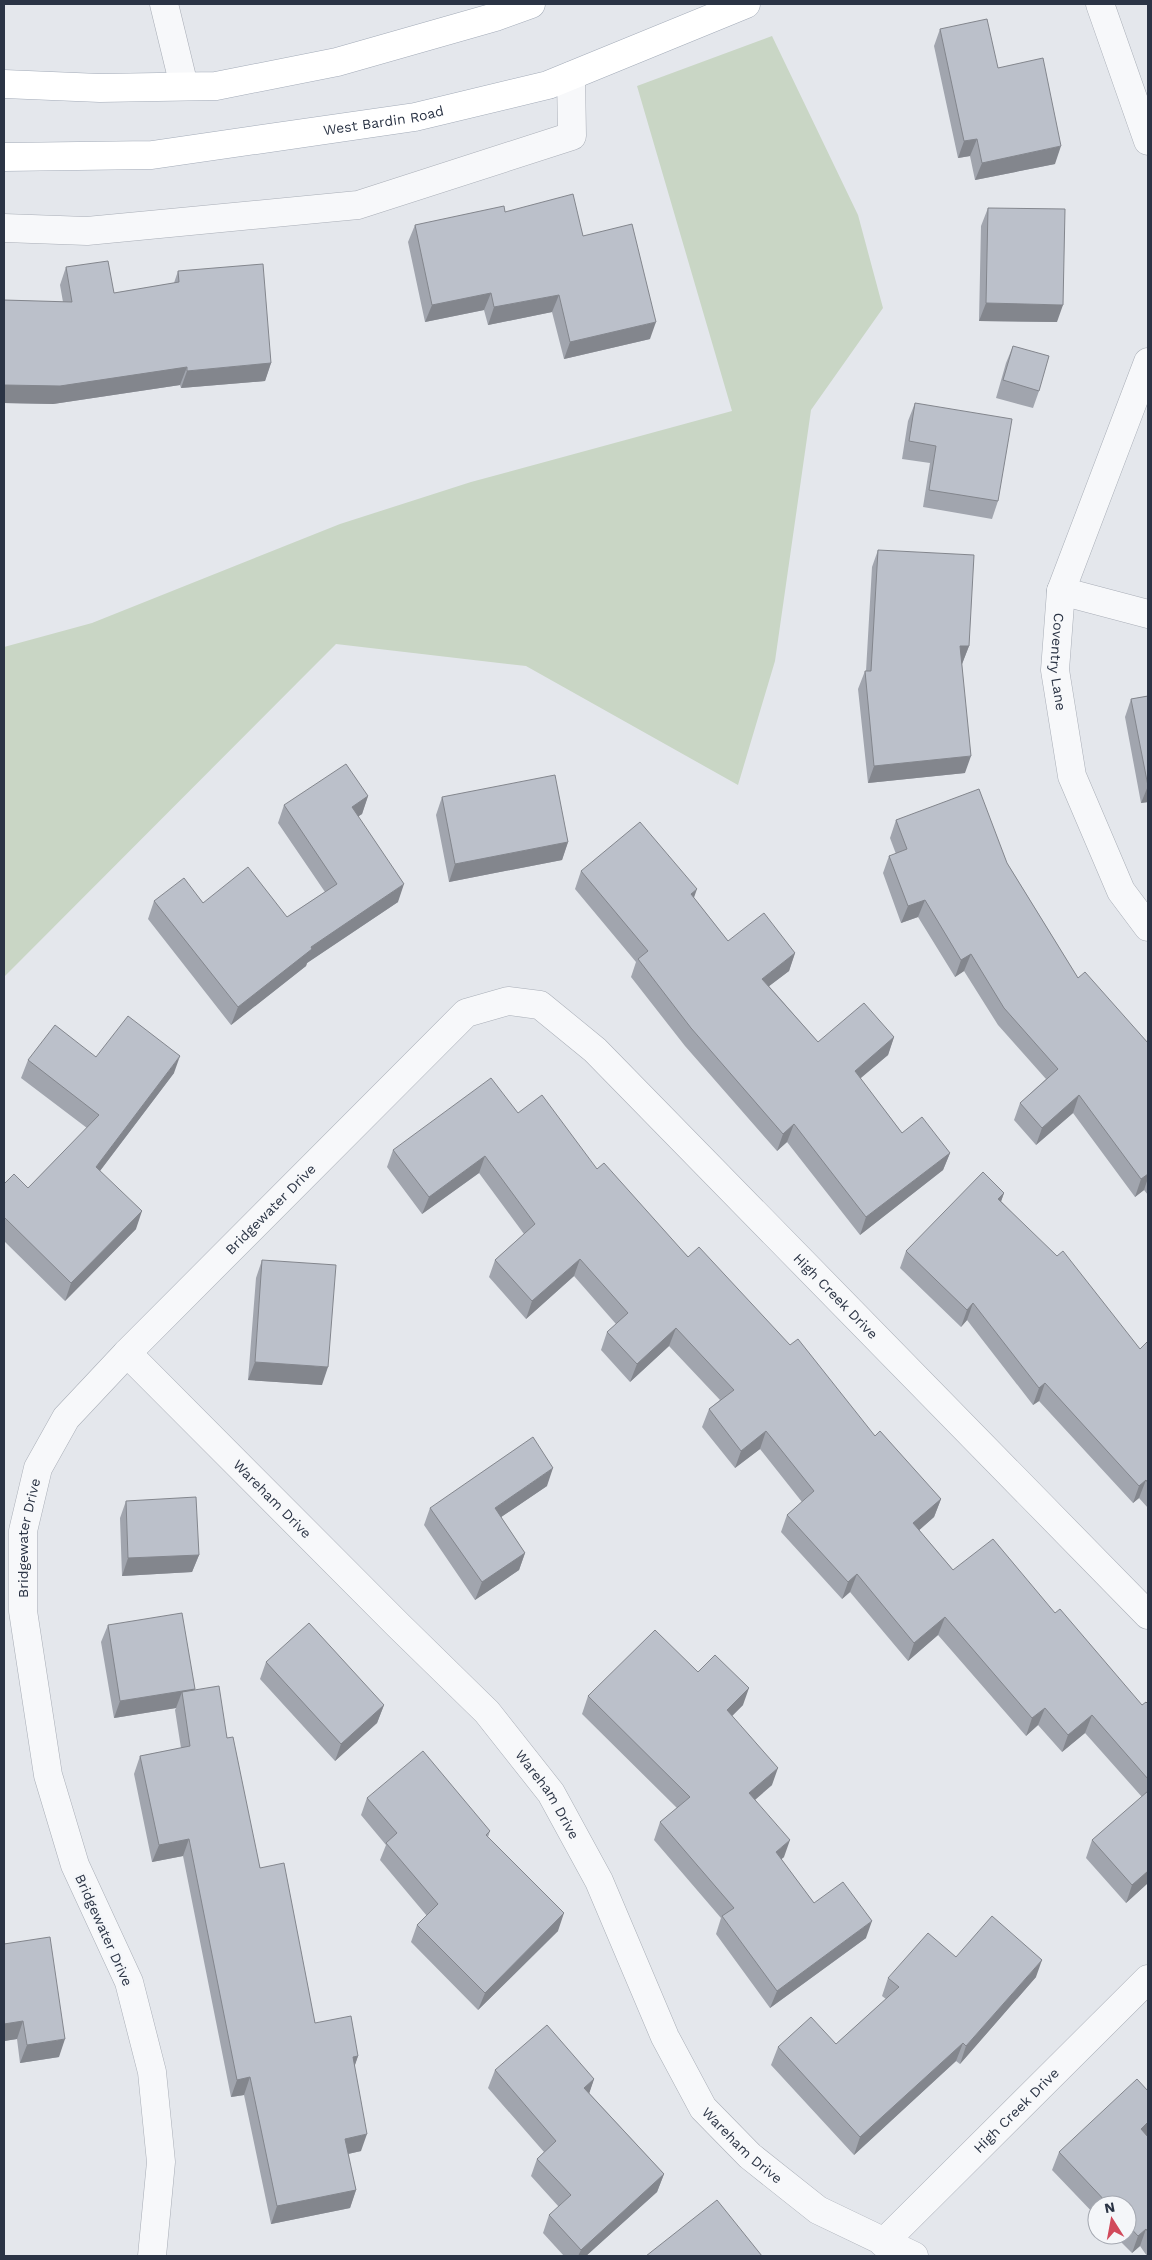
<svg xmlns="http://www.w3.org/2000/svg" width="1152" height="2260" viewBox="0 0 1152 2260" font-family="'Work Sans',sans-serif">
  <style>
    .green { fill: #c9d6c5 }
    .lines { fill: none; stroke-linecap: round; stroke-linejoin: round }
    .minor-casing { stroke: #a9aeb7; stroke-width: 29 }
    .major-casing { stroke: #a3abb8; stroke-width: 29 }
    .minor { stroke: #f7f8fa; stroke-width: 28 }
    .major { stroke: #fff; stroke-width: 28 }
    .wall { fill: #a1a5ae }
    .shaded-wall { fill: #83868d }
    .building { fill: #bbc0ca; stroke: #83868d }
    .labels { text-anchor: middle; stroke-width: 5; stroke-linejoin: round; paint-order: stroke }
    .street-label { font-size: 14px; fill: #2b3445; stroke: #f4f6f9 }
  </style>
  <rect width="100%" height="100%" fill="#e4e7ec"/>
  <path class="green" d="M772,36l86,179 25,93 -72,102 -36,251 -37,124 -212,-119 -190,-22 -332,333v-330l88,-24 248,-99 131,-42 261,-71 -95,-325z"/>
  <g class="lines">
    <g class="minor-casing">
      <g id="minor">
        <path d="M164,4l20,82"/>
        <path d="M1100,4l48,137"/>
        <path d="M4,228l83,3 271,-26 214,-69 -1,-60"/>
        <path id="s1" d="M1148,362l-87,229 -6,79 17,106 49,115 27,36"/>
        <path d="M1061,591l87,23"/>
        <path id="s2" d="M127,1353l271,272 89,87 64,81 48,88 66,156 38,71 47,48 68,54 96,46"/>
        <path id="s3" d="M883,2243l265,-264"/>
        <path id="s4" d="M152,2256l9,-94 -9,-90 -23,-90 -54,-117 -27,-90 -25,-164v-80l15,-63 28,-50 61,-65 339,-340 42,-12 32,4 55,45 553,565"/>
      </g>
    </g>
    <g class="major-casing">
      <g id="major">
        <path d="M4,84l96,4 116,-2 121,-24 158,-45 36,-13"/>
        <path id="s5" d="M4,157l148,-2 263,-38 133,-32 198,-81"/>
      </g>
    </g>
    <use href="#minor" class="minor"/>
    <use href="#major" class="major"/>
  </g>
  <path class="wall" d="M940,29l58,39 57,96 -80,16 -5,-24 -12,2 -24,-112z
    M988,208l69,114 -78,-1 2,-95z
    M505,212l78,24 67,103 -86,20 -12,-47 -64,13 -4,-15 -59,12 -17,-80 7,-17z
    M66,267l48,26 60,-10 4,-12 93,92 -6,18 -84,7 -1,-3 -127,19 -49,-1v-103l59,2 -3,-17z
    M1013,346l26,45 -6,17 -37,-10 10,-35z
    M915,403l83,98 -6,18 -69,-12 7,-44 -28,-4 6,-38z
    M878,550l91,96 -7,18 3,109 -97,10 -10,-94 7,-18h1l6,-104z
    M1148,696v106l-7,1 -16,-86 6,-18z
    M368,796l-6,18 -4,2 40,86 -91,61 -1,3 -75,59 -83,-106 6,-18 49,2 84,14 38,-25 -47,-69 6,-18z
    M442,797l126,45 -6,18 -113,22 -13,-67z
    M896,820l111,43 71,115 70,65v152l-4,-5 -9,7 -62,-84 -37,32 -22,-25 6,-17 26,-24 -48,-54 -34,-54 -9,6 -37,-60 -17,6 -18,-50 6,-17 7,-2 -6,-16z
    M581,871l113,27 34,43 67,12 -6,18 -20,15 49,56 76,-5 -6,18 -28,23 42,55 48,20 -7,17 -83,65 -73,-93 -10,9 -92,-105 -54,-69 5,-15 -61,-73z
    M96,1057l78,16 -74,98 36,58 -71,72 -61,-60v-57l24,4 59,-60 -66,-50 7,-18z
    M518,1113l79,56 344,330 -7,18 -15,13 34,40 102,43 87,92 6,-1v179l-22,20 -40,-45 6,-18 50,-43 -57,-64 -23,19 -24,-27 -12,11 -88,-101 -30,26 -58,-69 -8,7 -61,-67 6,-17 15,-13 -42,-53 -25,19 -33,-41 7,-18 11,-9 -51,-54 -39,36 -29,-32 6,-18 9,-8 -42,-48 -48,43 -37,-42 6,-17 29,-26 -45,-61 -57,41 -35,-47 6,-17z
    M1004,1193l-3,8 139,148 8,-8v167l-9,-10 -6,5 -94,-102 -6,4 -66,-85 -6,7 -61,-59 6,-17z
    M262,1260l60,125 -74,-5 8,-102z
    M547,1486l-46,31 24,36 -6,17 -44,30 -51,-75 6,-17z
    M126,1501l73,54 -7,17 -70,4 -2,-58z
    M108,1625l87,65 32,48 33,130 55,155 43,33 -4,11 7,84 -13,3 8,36 -6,18 -79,16 -27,-129 -13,2 -48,-241 -31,6 -18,-88 6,-18 41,-8 -6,-38 1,-2 -62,10 -13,-76z
    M266,1662l118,43 -7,18 -42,38 -75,-82z
    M698,1672l45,33 -11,11 40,69 -17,15 29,57 -3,2 33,44 52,35 -96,70 -54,-74 5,-16 -67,-78 6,-18 17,-14 -95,-94 6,-18z
    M367,1798l123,33 -2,6 70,94 -80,79 -67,-68 6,-17 10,-9 -47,-56 6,-15 -25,-30z
    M4,1944l55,113 -39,6 -3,-24 -13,2z
    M956,1957l80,20 -76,87 -4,-3 -102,94 -83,-90 7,-18 58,-3 50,-45 -4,-3 6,-18z
    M495,2070l99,9 -5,14 75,81 -7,18 -71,64h-22l-21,-23 6,-18 10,-8 -28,-31 6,-17 7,-7 -56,-64z
    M1147,2135l1,2v119h-1l-7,-10 -8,7 -18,-18h13v-30h-30v12l-45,-47 7,-18z"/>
  <path class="shaded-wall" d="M977,139l-7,17 -12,2 6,-17z
    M1061,146l-6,18 -80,16 7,-17z
    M491,293l-7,17 -59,12 7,-17z
    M559,295l-7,17 -64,13 6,-18z
    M986,303l77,2 -6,17 -78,-1z
    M656,322l-6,17 -86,20 6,-17z
    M271,363l-6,18 -84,7 6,-17z
    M187,367l-7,18 -127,19 -49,-1v-18z
    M960,646h9l-7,18 -9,-1z
    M971,756l-6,17 -97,10 6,-17z
    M1148,786v16l-7,1z
    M368,796l-6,18 -16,11 6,-18z
    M568,842l-6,18 -113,22 6,-18z
    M404,884l-6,18 -91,61 -1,3 -75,59 7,-18 73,-60z
    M697,889l-6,17v-12z
    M925,900l-7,17 -17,6 7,-17z
    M795,953l-6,18 -33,25 6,-17z
    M971,954l-7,17 -9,6 6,-17z
    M894,1037l-6,18 -40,34 7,-18z
    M180,1056l-6,17 -84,111 6,-17z
    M1079,1095l-6,18 -37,32 6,-17z
    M794,1124l-7,18 -10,9 6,-17z
    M950,1153l-7,17 -83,65 6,-18z
    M485,1156l-6,17 -57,41 7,-17z
    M1148,1174v4l-4,12 -9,7 6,-18z
    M1004,1193l-6,17v-11z
    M142,1211l-6,18 -71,72 6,-18z
    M580,1259l-6,17 -48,43 6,-18z
    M973,1303l-6,17 -6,7 6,-17z
    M676,1328l-7,18 -39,36 7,-18z
    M255,1362l73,5 -6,18 -74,-5z
    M1045,1383l-6,18 -6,4 6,-17z
    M766,1431l-6,18 -25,19 6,-17z
    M553,1468l-6,18 -59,40 7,-18z
    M1146,1480l-7,18 -6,5 6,-17z
    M941,1499l-7,18 -27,24 6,-18z
    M525,1553l-6,17 -44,30 7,-18z
    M199,1555l-7,17 -70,4 6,-18z
    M857,1574l-7,18 -8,7 6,-17z
    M945,1617l-7,18 -30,26 6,-18z
    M749,1688l-6,17 -22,22 6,-17z
    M195,1689l-6,17 -7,-14 -6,16 -62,10 6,-17z
    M384,1705l-7,18 -42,38 6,-17z
    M1045,1708l-7,17 -12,11 6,-18z
    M1092,1715l-7,18 -23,19 6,-17z
    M778,1768l-6,17 -29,25 6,-17z
    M189,1839l-6,17 -31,6 7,-17z
    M790,1840l-6,17 -14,12 6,-17z
    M1148,1871v12l-22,20 6,-18z
    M564,1913l-6,18 -80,79 7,-17z
    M872,1921l-6,17 -96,70 7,-17z
    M1042,1960l-6,17 -76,87 6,-18z
    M23,2021l-6,18 -13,2v-17z
    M65,2039l-6,18 -39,6 7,-18z
    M963,2043l-7,18 -102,94 6,-18z
    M358,2056l-6,18 1,-17z
    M250,2077l-6,18 -13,2 6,-17z
    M594,2079l-6,18 -4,-9z
    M1148,2122v12l-13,13 6,-18z
    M367,2134l-6,17 -22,5 6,-17z
    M664,2174l-7,18 -71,64h-8l3,-6z
    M356,2190l-6,18 -79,16 6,-18z
    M1146,2229l-6,17 -8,7 6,-17z"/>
  <path class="building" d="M987,19l11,49 45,-10 18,88 -79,17 -5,-24 -13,2 -24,-112z
    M573,194l10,42 49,-12 24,98 -86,20 -11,-47 -65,12 -3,-14 -59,12 -17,-80 89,-19 1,6z
    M988,208l77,1 -2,96 -77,-2z
    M108,261l6,32 65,-11 -1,-11 85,-7 8,99 -84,8v-4l-127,19 -56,-1v-85l68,2 -6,-35z
    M1013,346l36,10 -10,35 -36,-11z
    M915,403l97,16 -14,82 -69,-11 7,-44 -27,-5z
    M878,550l96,5 -5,91h-9l11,110 -97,10 -9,-95h6z
    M1148,696v90l-17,-87z
    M346,764l22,32 -16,11 52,77 -93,63 1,2 -74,58 -84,-106 30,-23 19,25 45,-36 39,50 50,-33 -53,-79z
    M555,775l13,67 -113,22 -13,-67z
    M979,789l28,74 71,115 7,-6 63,71v131l-7,5 -62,-84 -37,33 -22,-25 38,-34 -54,-61 -33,-54 -10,6 -36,-60 -17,6 -19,-50 18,-7 -11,-29z
    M640,822l57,67 -6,5 37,47 36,-28 31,40 -33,26 56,63 46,-39 30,34 -39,34 47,62 20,-16 28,36 -84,64 -72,-93 -11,10 -92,-106 -53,-69 10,-8 -67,-80z
    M128,1016l52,40 -84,111 46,44 -71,72 -67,-66v-33l10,-10 14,14 71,-73 -71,-55 27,-35 41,32z
    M491,1078l27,35 24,-18 55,74 7,-6 84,94 11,-10 91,98 8,-6 77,97 5,-5 61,68 -28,24 40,47 40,-31 62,74 5,-4 82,96 4,-3 2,2v75l-56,-64 -24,20 -23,-27 -13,10 -87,-101 -31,26 -57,-69 -9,8 -61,-67 27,-24 -48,-60 -25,20 -32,-42 25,-19 -58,-62 -39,36 -30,-32 21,-19 -48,-54 -48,42 -37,-41 40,-36 -50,-68 -56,41 -36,-47z
    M983,1172l21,21 -6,6 59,57 6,-5 77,98 8,-8v142l-2,-3 -7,6 -94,-103 -6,5 -66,-85 -6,7 -61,-59z
    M262,1260l74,5 -8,102 -73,-5z
    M533,1437l20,31 -58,40 30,45 -43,29 -52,-74z
    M196,1497l3,58 -71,3 -2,-57z
    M182,1613l13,76 -75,12 -12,-76z
    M309,1623l75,82 -43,39 -75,-82z
    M655,1630l43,42 17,-17 34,33 -22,22 51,58 -29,25 41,47 -14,12 38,51 29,-21 29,39 -95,70 -55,-75 12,-8 -74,-86 30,-25 -102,-101z
    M219,1686l8,52 6,-1 27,131 24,-5 31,160 36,-7 7,40 -5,1 14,77 -22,5 11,51 -79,16 -27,-129 -13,3 -48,-241 -30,6 -19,-89 50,-10 -8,-54z
    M423,1751l67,80 -4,4 78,78 -79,80 -68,-68 21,-21 -52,-61 11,-10 -30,-35z
    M1148,1791v80l-16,14 -40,-45z
    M992,1916l50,44 -76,86 -3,-3 -103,94 -82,-90 33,-30 25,27 63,-57 -11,-9 40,-45 28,24z
    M50,1937l15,102 -38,6 -4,-24 -19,3v-80z
    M547,2025l47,54 -10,9 80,86 -83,76 -32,-35 22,-20 -34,-36 19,-18 -61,-71z
    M1137,2079l11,12v31l-7,7 7,8v95l-2,-3 -8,7 -11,-12v-19h-18l-50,-53z
    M717,2200l45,56h-116z"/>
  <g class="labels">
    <g class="street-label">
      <text dy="5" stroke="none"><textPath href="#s5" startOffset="382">West Bardin Road</textPath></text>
      <text dy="5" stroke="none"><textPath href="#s1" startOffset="316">Coventry Lane</textPath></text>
      <text dy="5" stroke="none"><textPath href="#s4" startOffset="1161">Bridgewater Drive</textPath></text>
      <text dy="5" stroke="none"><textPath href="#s4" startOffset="1929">High Creek Drive</textPath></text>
      <text dy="5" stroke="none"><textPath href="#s2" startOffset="206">Wareham Drive</textPath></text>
      <text dy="5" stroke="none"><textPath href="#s4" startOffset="740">Bridgewater Drive</textPath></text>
      <text dy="5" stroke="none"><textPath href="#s2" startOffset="611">Wareham Drive</textPath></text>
      <text transform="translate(104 1930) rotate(66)" y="5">Bridgewater Drive</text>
      <text dy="5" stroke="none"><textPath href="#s3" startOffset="188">High Creek Drive</textPath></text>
      <text dy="5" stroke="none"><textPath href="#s2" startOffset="1016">Wareham Drive</textPath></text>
    </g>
  </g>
  <rect width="1152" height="2260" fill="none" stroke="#2b3445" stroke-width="10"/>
  <g transform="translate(1112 2220) rotate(349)"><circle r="24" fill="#f4f6f9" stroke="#a4a8b1"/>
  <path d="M0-4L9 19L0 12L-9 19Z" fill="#d1495b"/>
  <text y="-8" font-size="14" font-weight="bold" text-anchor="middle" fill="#2b3445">N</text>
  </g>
</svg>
